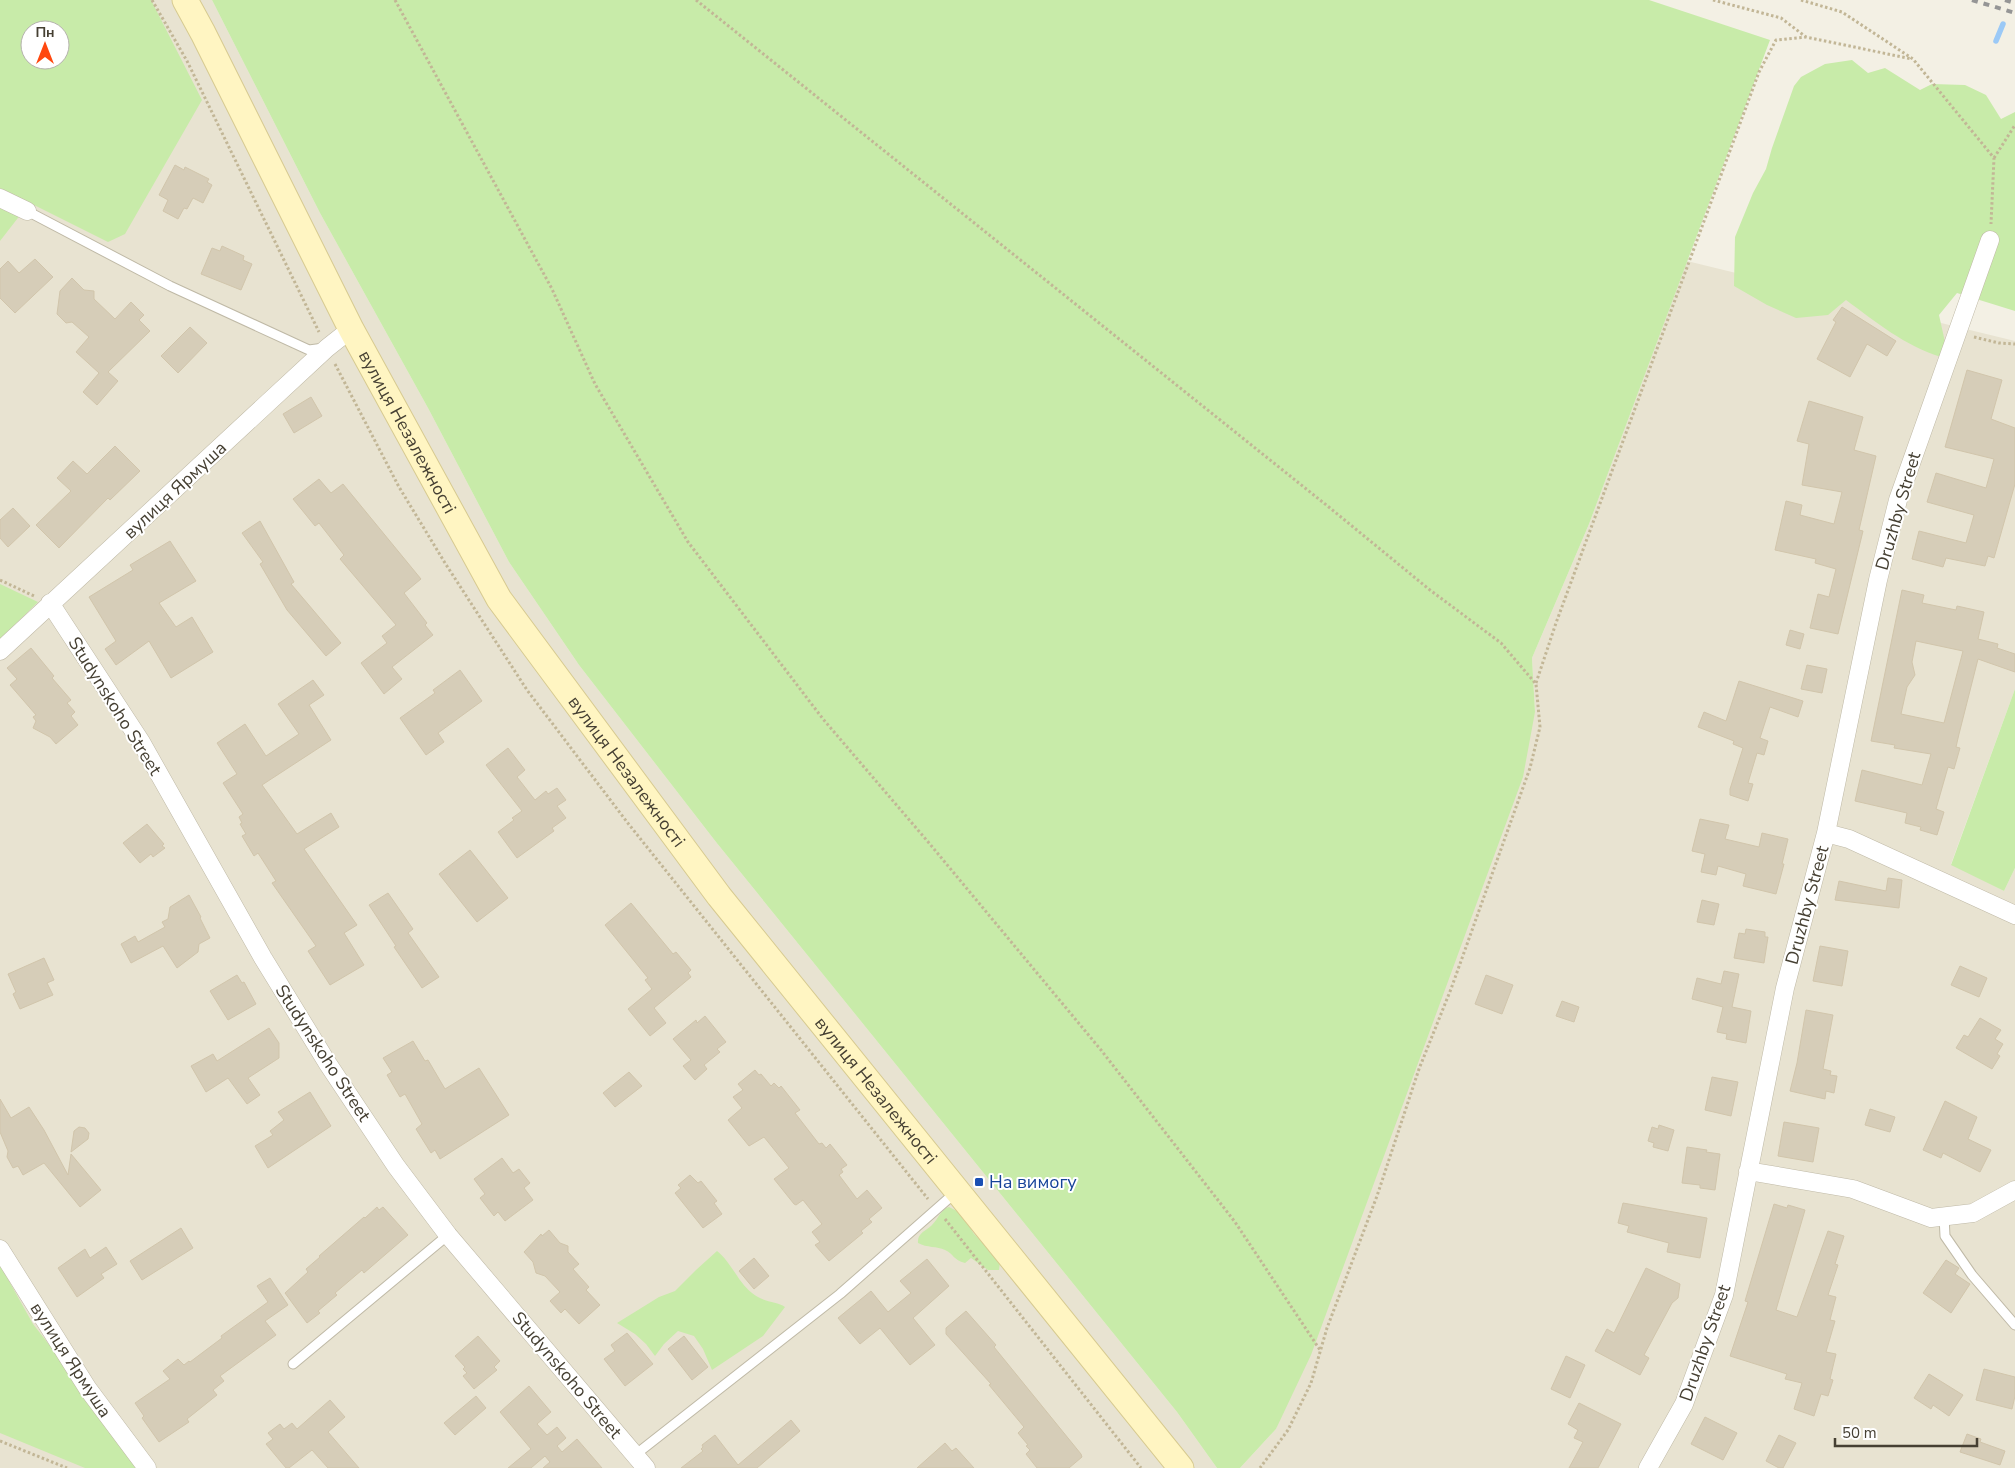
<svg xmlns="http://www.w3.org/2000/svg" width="2015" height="1468" viewBox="0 0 2015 1468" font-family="'Nunito Sans',sans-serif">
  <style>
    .residential { fill: #e8e3d1; fill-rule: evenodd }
    .green { fill: #c8eba9; fill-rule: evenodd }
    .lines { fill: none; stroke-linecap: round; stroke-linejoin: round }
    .stream { stroke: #9bc9f6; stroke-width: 5.5 }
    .building { fill: #d6cdb8; stroke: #d1c5ab; fill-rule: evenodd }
    .lane-casing { stroke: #bfb9a6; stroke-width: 11 }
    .street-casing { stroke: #bfb9a6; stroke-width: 19 }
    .secondary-casing { stroke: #d7ca90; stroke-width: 27 }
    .path { stroke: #c2b696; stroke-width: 3; stroke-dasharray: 2.5 2.5; stroke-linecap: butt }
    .lane { stroke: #fff; stroke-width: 9 }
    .street { stroke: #fff; stroke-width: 18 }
    .secondary { stroke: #fff5c2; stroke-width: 25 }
    .rail { stroke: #959595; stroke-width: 4; stroke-dasharray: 6 6; stroke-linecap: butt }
    .transit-dot { fill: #1a4fb4; stroke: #fff; stroke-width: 2 }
    .labels { text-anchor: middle; stroke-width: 4; stroke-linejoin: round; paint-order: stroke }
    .street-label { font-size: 18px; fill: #464033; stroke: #fff }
    .transit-label { font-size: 18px; fill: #164399; stroke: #fff; text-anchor: start }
  </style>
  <rect width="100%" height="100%" fill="#f3f0e4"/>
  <path class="residential" d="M0,0h212l108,213 108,195 81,154 70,103 137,177 461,570 40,56h-1217zM30,30h30v30h-30z
    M1687,261l328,80v348l-64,175 53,27 11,-23v600h-775l36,-39 259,-717 -3,-54 57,-134z"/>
  <path class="green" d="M0,0h151l51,100 -77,134 -17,8 -108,-54zM30,30h30v30h-30z
    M212,0h1437l121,40 -181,484 -57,134 3,54 -12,65 -212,578 -35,74 -36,39h-23l-40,-56 -461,-570 -137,-177 -70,-103 -81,-154 -108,-195z
    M1852,60l16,13 17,-5 35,22 12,-6 33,1 21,10 15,24 14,-7v199l-58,-18 -18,22 6,27 -4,15c-36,-11 -65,-35 -95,-57l-18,15 -32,3 -29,-13 -33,-19 1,-49 18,-44 13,-24 6,-21 22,-62 7,-9 24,-13z
    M0,204l21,10 -21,27z
    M0,584l38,18 -38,37z
    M2015,689v179l-11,23 -53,-26z
    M949,1207l12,6 13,21 22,21 4,7 -1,8h-11l-17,-12 -6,5c-12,-3 -11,-9 -20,-13 -8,-4 -18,-2 -27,-7 -1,-10 8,-12 14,-18 7,-7 8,-15 17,-18z
    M717,1251c15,12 20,30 35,42 12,10 25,8 33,14l-22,29 -51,34 -9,-21 -9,-13 -16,-5 -14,13 -9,12 -9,-12 -11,-10 -18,-11 42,-26 16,-6 21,-21z
    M0,1265l33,59 112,144h-60l-85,-35z"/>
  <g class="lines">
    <path class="stream" d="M1996,41l7,-17"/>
  </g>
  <path class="building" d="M175,165l9,5 1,-3 24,12 -2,3 5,3 -9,18 -10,-5 -6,11 -3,-1 -6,11 -15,-8 5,-11 -9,-5z
    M222,246l22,10 -1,4 9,4 -11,26 -40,-16 11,-26 8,3z
    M35,259l18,18 -38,36 -15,-15v-29l8,-8 11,12z
    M72,278l12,12 10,1v8l21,20 16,-17 13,13 -5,5 11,11 -42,41 10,9 -21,24 -14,-13 16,-19 -23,-21 13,-15 -17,-15 -6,1 -9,-9 3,-23z
    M1842,307l54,34 -9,15 -20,-12 -17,33 -33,-18 19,-37 -3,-2z
    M190,327l17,16 -29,30 -17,-17z
    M1967,370l35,10 -11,39 24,9v56l-21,74 -6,-2 -3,10 -39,-8 -3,9 -31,-8 7,-28 47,12 8,-28 -47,-13 9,-29 50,15 8,-29 -49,-12z
    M311,397l11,19 -28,17 -11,-19z
    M1809,401l54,16 -9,33 22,6 -17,74 4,1 -25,103 -28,-6 8,-34 11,3 7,-28 -21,-6 1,-4 -41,-9 11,-49 16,4 -2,10 34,9 8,-32 -40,-7 7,-41 -12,-3z
    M115,446l25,25 -30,29 -2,-2 -49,50 -23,-23 35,-34 -14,-13 16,-17 14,13z
    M319,479l12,14 12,-9 78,95 -17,14 23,30 -2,2 8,10 -41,32 10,12 -18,15 -23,-31 26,-20 -5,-7 14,-11 -56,-66 4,-4 -25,-32 -4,3 -22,-27z
    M13,508l17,18 -22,21 -8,-9v-18z
    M260,521l34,61 -3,2 50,59 -15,13 -39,-46 -27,-46 3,-2 -21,-29z
    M170,541l26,40 -37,22 17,24 16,-10 21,35 -42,26 -22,-37 -33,24 -11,-16 11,-8 -27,-44 44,-27 -3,-5z
    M1902,590l22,5 -2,8 34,7 1,-4 27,6 -6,27 20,5 -1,4 18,6v18l-37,-13 -19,75 -3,13 4,1 -6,21 -6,-2 -12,42 8,3 -7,23 -17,-5 1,-3 -16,-4 2,-10 -52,-12 7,-31 60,15 9,-31 -37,-6 1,-3 -24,-4zM1916,641l47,10 -19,72 -43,-9 6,-27 8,-12 -3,-13z
    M1790,630l14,4 -4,15 -14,-4z
    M31,648l23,28 -2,2 19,22 -4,3 8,9 -4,4 7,9 -22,19 -6,-7 -17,-9 3,-7 -3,-4 3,-2 -26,-30 7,-6 -10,-11z
    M1807,665l20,4 -5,24 -21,-4z
    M460,670l22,31 -44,32 6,9 -18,13 -26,-37 35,-25 -2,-3z
    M313,680l11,15 -15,10 22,35 -69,45 35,49 34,-21 8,14 -35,22 53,76 -13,8 20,32 -34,20 -22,-34 8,-5 -44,-63 4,-2 -18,-28 -4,3 -12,-20 4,-2 -6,-10 2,-1 -3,-6 4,-3 -20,-31 14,-9 -20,-31 28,-19 21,32 33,-22 -21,-30z
    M1739,681l64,20 -5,16 -28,-10 -10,31 8,3 -4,14 -7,-2 -9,30 5,1 -5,17 -18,-6v-6l13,-41 -10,-4 1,-3 -36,-14 6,-15 22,9z
    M508,748l17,22 -8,7 18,23 11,-9 2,3 9,-6 9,12 -9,6 9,12 -14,10 2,3 -37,27 -19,-26 16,-12 -2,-2 10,-7 -36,-46z
    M1700,819l29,6 -4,14 34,8 3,-14 26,6 -6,25h2l-8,30 -33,-8 3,-12 -28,-8 -2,9 -15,-3 4,-18 -13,-3z
    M147,824l17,20 -2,2 3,2 -12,9 -2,-3 -11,9 -17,-20z
    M470,850l38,48 -31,24 -38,-48z
    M1888,878l14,2 -3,28 -64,-8 4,-19 47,10z
    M388,893l25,36 -5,4 31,44 -17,11 -28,-41 2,-1 -27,-41z
    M189,895l12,22 -1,1 10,20 -11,6 -1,8 -21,16 -14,-22 -32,17 -10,-19 14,-8 3,6 27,-15 -3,-5 6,-3 2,-12z
    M1702,900l17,4 -5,21 -17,-3z
    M631,903l42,51 3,-2 15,18 -3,3 3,4 -37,31 12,15 -16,13 -22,-27 24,-20 -7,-9 3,-2 -43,-53z
    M1746,929l19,3v5h3l-4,26 -30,-5 5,-25 6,1z
    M1820,946l28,5 -6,35 -29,-5z
    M44,958l10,22 -7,3 6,12 -33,14 -7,-15 3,-2 -8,-18z
    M1960,966l27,12 -8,19 -28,-12z
    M1724,971l15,3 -7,33 19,4 -5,32 -20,-4 1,-5 -10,-2 6,-25 -31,-8 5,-21 24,6z
    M237,975l5,8 2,-1 12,22 -28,16 -18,-29z
    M1486,975l27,10 -11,29 -27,-10z
    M1562,1001l17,6 -5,15 -18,-6z
    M1806,1010l27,5 -10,54 8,2 -1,4 7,1 -3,17 -8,-2 -1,8 -35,-8 7,-28z
    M705,1016l21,26 -9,7 3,3 -16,13 3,4 -12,11 -12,-14 8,-6 -18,-21 23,-19 1,3z
    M1980,1018l21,12 -6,9 8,5 -6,10 3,2 -8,13 -36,-21 8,-13 4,2z
    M269,1028l10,15v15l-31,20 12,17 -13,9 -19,-26 -22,14 -15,-26 22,-12 4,7z
    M413,1041l12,20 3,-1 17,29 34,-21 30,47 -69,44 -5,-9 -4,3 -15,-24 6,-5 -17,-30 -5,3 -13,-22 5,-3 -9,-14z
    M755,1070l4,5 2,-1 10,12 3,-3 5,5 2,-2 19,24 -5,3 24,31 3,-1 4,5 4,-4 17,21 -6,4 2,3 -4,3 18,24 10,-9 15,18 -13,11 3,3 -11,9 2,2 -34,28 -14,-16 5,-3 -8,-10 10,-8 -19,-24 -7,5 -2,-1 -20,-25 15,-11 -25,-31 -15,9 -21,-26 14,-12 -9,-11 10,-7 -5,-6z
    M629,1072l13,14 -27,21 -12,-14z
    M1712,1077l26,5 -7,34 -26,-6z
    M310,1092l21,34 -63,42 -13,-22 18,-11 -3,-4 14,-11 -6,-8z
    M0,1099l11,19 18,-11 15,23 24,45 3,-21 30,36 -21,17 -36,-44 -21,12 -5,-9 -5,2 -6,-11 1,-6 -8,-19z
    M1945,1101l32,16 -9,22 23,11 -11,22 -37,-19 -2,5 -18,-8z
    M1870,1109l25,8 -5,15 -25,-7z
    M1784,1122l35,6 -6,34 -35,-6z
    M1659,1125l15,5 -6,21 -15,-4 1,-4 -6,-2 4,-14 6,2z
    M79,1127l6,1 4,5 -1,6 -17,13 3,-21z
    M1687,1147l20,3 -1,2 14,2 -5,36 -15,-2v-3l-18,-2z
    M502,1158l11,15 6,-4 11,14 -6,5 9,12 -28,21 -7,-9 -4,4 -14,-18 5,-4 -11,-15z
    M690,1175l8,8 3,-2 16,20 -3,2 8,11 -19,14 -28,-35 6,-5 -3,-3z
    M1623,1203l84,15 -7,40 -33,-6 2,-9 -42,-11 2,-6 -11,-3z
    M1774,1204l13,4 1,-3 17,5 -29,100 21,7 31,-86 16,5 -9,28 3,1 -10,30 8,2 -6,23 5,1 -9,31 10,2 -6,25 3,1 -5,16 -7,-2 -7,22 -20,-7 8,-26 -17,-4 2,-5 -57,-18 18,-54 -3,-1z
    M377,1207l2,3 4,-3 25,28 -44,38 -2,-3 -27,23 2,2 -19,16 2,2 -13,10 -22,-30 23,-21 -2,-3 14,-12 -1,-1 45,-39 1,1z
    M181,1228l12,20 -51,32 -12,-19z
    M549,1230l11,13 8,3v6l11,12 -6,5 16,18 -3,3 14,15 -21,19 -14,-15 -4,4 -11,-12 10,-9 -15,-16 -9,-3 -3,-11 -9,-10 17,-18 1,2z
    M106,1247l11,17 -16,10 3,4 -27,19 -19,-29 27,-19 5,9z
    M754,1258l15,18 -15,13 -15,-18z
    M927,1259l22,27 -36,32 22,27 -25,20 -30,-37 -20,16 -22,-26 33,-27 17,21 23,-19 -11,-12z
    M1946,1260l13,8 -4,6 15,10 -19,29 -28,-20z
    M1646,1268l34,16 -2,14 -6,5 -28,52 5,3 -9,17 -45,-24 12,-22 7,4z
    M270,1278l18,27 -23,16 11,14 -56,41 4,5 -11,9 4,5 -30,24 2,3 -30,20 -17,-24 2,-2 -9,-13 35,-24 -7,-8 15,-12 6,6 5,-4 1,1 32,-24 -1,-2 47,-34 -11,-16z
    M966,1311l30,34 -2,2 87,107 1,3 -13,11h-32l-11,-14 4,-4 -4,-4 2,-1 -10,-12 6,-6 -35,-42 2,-1 -45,-50v-6z
    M627,1333l26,31 -28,22 -21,-27 11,-8 -4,-6z
    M478,1336l22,25 -6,6 3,3 -23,19 -11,-13 4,-3 -4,-4 2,-2 -10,-11z
    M684,1336l24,31 -16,13 -24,-31z
    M1566,1356l19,9 -15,33 -19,-9z
    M1984,1369l31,8v19l-3,13 -36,-9z
    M1929,1374l34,21 -14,21 -16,-11 -2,4 -17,-11z
    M529,1386l22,26 -14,12 10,11 10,-8 9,11 -9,8 5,6 15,-13 25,29h-59l7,-6 -5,-6 -14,12h-23l23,-19 -31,-37z
    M476,1396l10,12 -31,27 -11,-12z
    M330,1400l15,17 -17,15 31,36h-31l-16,-18 -23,18h-3l-20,-24 7,-5 -5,-6 12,-9 4,5 8,-6 5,6z
    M1579,1403l42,21 -23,44h-29l14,-26 -9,-4 4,-8 -10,-6z
    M1705,1417l32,16 -14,27 -32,-16z
    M791,1420l9,11 -43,37h-76l22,-17 -2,-2 2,-2 -1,-2 13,-10 23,30z
    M1967,1434l14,5 -1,3 25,9 -5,14 -40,-13z
    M1779,1435l17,8 -13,25h-4l-13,-7z
    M945,1443l7,8 4,-3 18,20h-57z"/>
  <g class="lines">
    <g class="lane-casing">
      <path id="lane" d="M27,211l143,75 139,64 15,-2
        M1944,1216l1,20 27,39 43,50
        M293,1364l155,-129
        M635,1455l205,-161 116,-102"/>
    </g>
    <g class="street-casing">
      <path id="street" d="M0,198l27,13
        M50,603l91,139 122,216 65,106 68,102 52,69 198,233
        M0,651l327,-303 24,-19
        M1826,833l23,6 166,76
        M1748,1171l105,18 78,29 42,-5 42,-23
        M0,1249l88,140 59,79
        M1648,1468l36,-64 40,-109 61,-307 41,-155 52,-253 20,-80 92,-260"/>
    </g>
    <g class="secondary-casing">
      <g id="secondary">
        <path id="s1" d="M185,0l18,33 148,296 148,270 220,297 462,572"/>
      </g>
    </g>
    <path class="path" d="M152,0l35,61 132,271
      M395,0l157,289 43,95 93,158 135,177 106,124 172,207 134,172 85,128
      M696,0l634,508 100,82 71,53 35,41 4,43 -10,41 -79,221 -32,80 -42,127 -50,132 -16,55 -23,47 -28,38
      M1713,0l68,18 25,19 106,22
      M1801,0l41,12 71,47 81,99 -3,66
      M1994,158l21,-33
      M1974,337l25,6 16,1
      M335,364l64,123 46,76 82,127 100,132 301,377
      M0,580l34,16
      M1536,683l20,-60 203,-551 17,-32 30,-3
      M945,1219l196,249
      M0,1441l67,27"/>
    <use href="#lane" class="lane"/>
    <use href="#street" class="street"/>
    <use href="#secondary" class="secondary"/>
    <path class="rail" d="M1972,0l43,13
      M2005,0l10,3"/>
  </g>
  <rect class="transit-dot" x="974" y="1177" width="10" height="10" rx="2.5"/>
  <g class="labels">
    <g class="street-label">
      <text dy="6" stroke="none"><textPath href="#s1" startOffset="486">вулиця Незалежності</textPath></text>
      <text transform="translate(175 490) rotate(-43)" y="6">вулиця Ярмуша</text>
      <text transform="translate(1898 511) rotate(-74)" y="6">Druzhby Street</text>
      <text transform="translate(115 706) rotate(58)" y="6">Studynskoho Street</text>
      <text dy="6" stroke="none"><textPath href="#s1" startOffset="891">вулиця Незалежності</textPath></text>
      <text transform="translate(1807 905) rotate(-75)" y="6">Druzhby Street</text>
      <text transform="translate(323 1053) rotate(57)" y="6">Studynskoho Street</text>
      <text dy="6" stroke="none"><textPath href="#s1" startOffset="1296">вулиця Незалежності</textPath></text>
      <text transform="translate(1705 1343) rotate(-71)" y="6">Druzhby Street</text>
      <text transform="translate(71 1360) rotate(57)" y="6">вулиця Ярмуша</text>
      <text transform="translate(567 1375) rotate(50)" y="6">Studynskoho Street</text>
    </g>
    <g class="transit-label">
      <text x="989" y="1188">На вимогу</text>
    </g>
  </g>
  <g transform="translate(45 45)"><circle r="24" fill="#ffffff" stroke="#b5b3ad"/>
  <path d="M0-4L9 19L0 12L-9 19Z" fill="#ff480f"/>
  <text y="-8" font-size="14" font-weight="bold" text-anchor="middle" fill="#464033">Пн</text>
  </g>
  <path d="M1835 1438v8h142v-8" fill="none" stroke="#464033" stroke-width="2.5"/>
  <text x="1842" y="1438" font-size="15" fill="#464033" stroke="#ffffff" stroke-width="4" paint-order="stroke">50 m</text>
</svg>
